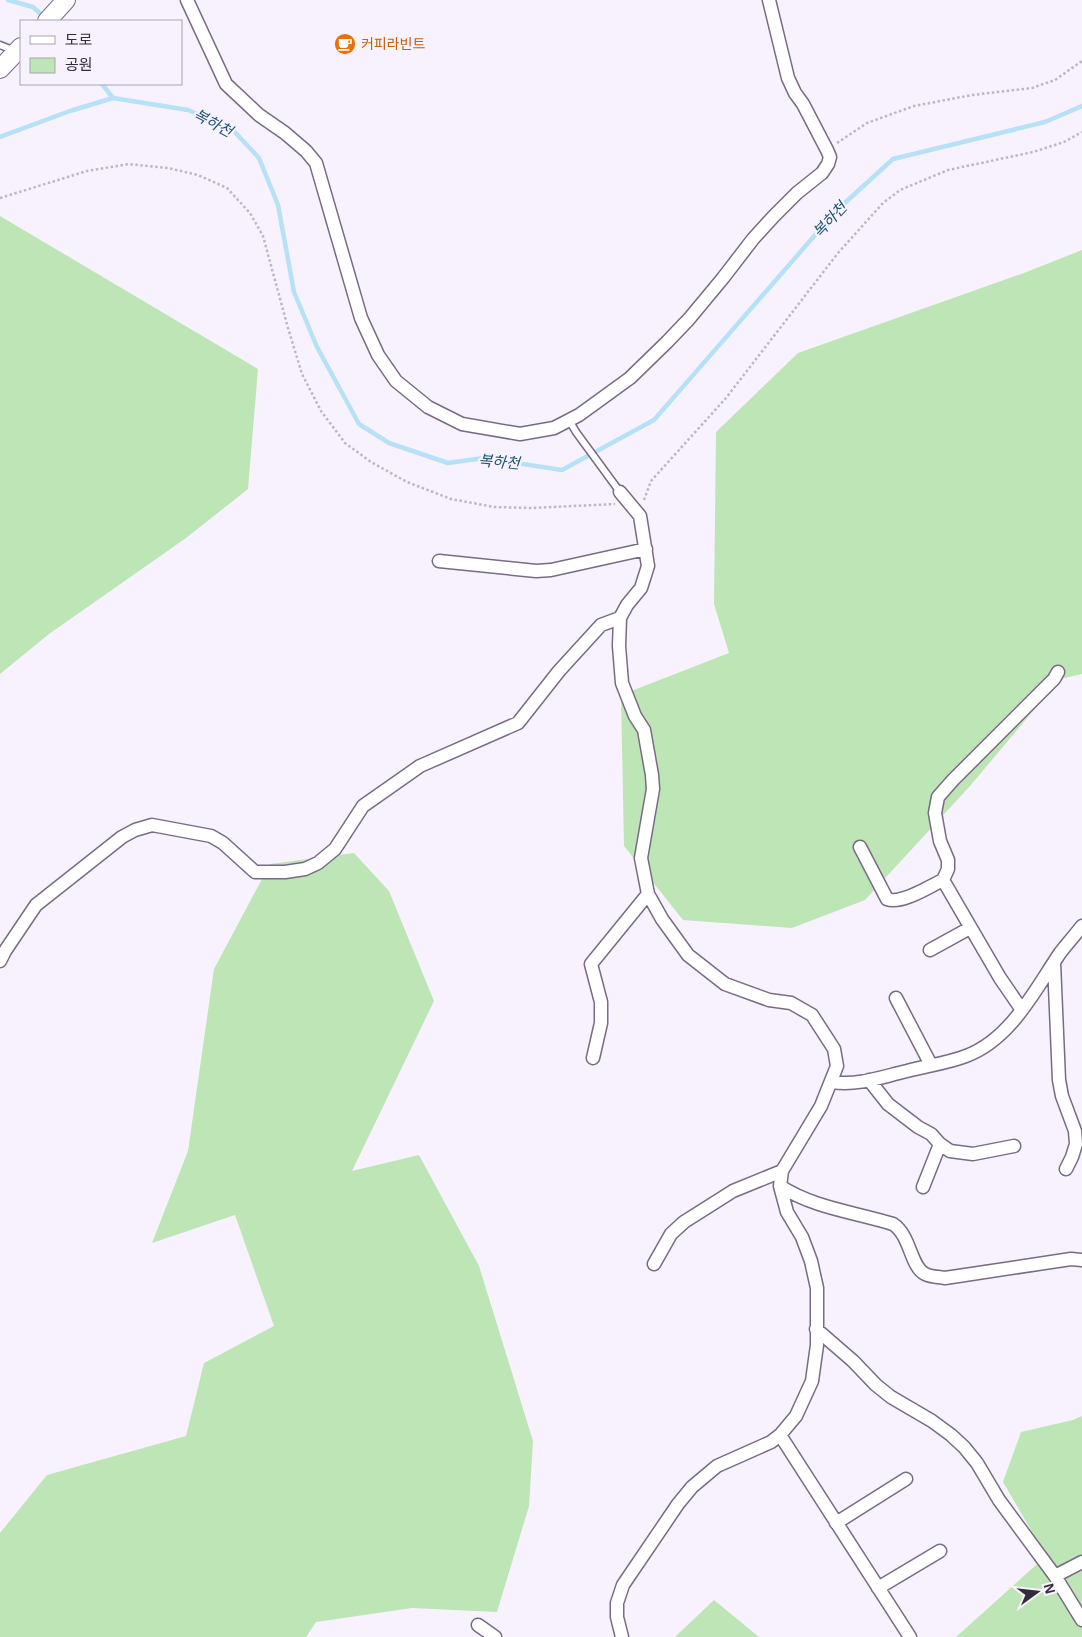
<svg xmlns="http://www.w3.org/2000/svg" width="1082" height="1637" viewBox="0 0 1082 1637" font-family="Arial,'Noto Sans KR',sans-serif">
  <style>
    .green { fill: #bee5b6 }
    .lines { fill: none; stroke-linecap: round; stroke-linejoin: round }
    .stream { stroke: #b6e1f6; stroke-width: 4.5 }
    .lane-casing { stroke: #786b84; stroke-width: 9 }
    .street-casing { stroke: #786b84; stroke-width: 15 }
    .secondary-casing { stroke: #786b84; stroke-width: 20 }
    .path { stroke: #bdb7c2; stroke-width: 2.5; stroke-dasharray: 2.5 2.5; stroke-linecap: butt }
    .lane { stroke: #fff; stroke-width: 6 }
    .street { stroke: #fff; stroke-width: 12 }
    .secondary { stroke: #fff; stroke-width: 18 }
    .labels { text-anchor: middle; stroke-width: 4.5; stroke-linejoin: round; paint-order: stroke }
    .food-label { font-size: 14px; fill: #c56008; stroke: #f8f2fe; text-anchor: start }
    .water-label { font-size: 15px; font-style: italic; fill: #19556e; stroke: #f8f2fe }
  </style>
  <rect width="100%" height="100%" fill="#f8f2fe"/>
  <path class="green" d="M0,216l258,153 -10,120 -62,49 -137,96 -49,40z
    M1082,250v424l-22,5 -90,107 -105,114 -73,28 -109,-8 -59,-74 -3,-151 108,-42 -15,-49 2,-172 82,-79 226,-80z
    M354,853l35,38 45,110 -82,170 67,-16 60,111 54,175 -4,65 -32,106 -85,-4 -96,14 -10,15h-306v-104l47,-58 139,-39 18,-73 70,-37 -39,-111 -83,28 36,-92 26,-182 56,-105z
    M1082,1416v221h-126l90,-81 -43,-74 18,-50 52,-12z
    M714,1600l45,37h-84z"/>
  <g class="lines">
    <path class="stream" d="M8,0l25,7 11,10
      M102,84l11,14
      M0,137l70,-26 43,-13 75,12 44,19 27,29 19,47 16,87 23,55 42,77 30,19 59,20 36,-5 78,12 92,-50 182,-209 57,-52 152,-37 37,-16"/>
    <g class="lane-casing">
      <path id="lane" d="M0,45l15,6
        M569,420l7,12 44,60"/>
    </g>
    <g class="street-casing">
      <path id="street" d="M187,0l39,84 33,31 26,18 21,18 10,12 45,155 17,37 18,26 32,26 34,17 58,10 34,-6 25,-13 51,-37 37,-36 22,-23 34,-41 30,-39 21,-23 23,-23 25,-20 6,-9 2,-7 -3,-7 -24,-46 -8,-11 -7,-15 -19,-78
        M620,492l20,24 8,50 -7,22 -14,17 -7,13 -1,28 3,37 13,33 9,14 8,45 1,14 -12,69 7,36 14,25 26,36 37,29 44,16 22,3 21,12 22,34 3,17 -16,40 -39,65 -2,15 7,26 15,25 9,24 6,27v57l-5,36 -16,35 -16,19 -9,7 -54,24 -25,21 -14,17 -55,81 -6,18v14l5,20
        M439,561l97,10 15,-1 95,-21
        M860,847l27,52c14,6 43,-13 56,-19l5,-11v-9l-8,-19 -5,-28 3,-16 15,-17 101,-101 4,-7
        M943,880l57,98 22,32
        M930,950l40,-22
        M0,961l5,-10 31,-46 86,-68 13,-7 17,-5 59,11 12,7 32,29h30l20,-3 13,-6 17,-14 28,-43 57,-40 98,-43 41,-52 42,-46 19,-7
        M1054,963l5,117 3,16 13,35 1,13 -4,13 -6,12
        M896,998l35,67
        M593,1058l8,-35v-21l-10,-38 57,-70
        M869,1080l19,24 30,23 13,7 9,10 10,7 23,3 41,-8
        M832,1082c26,4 49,-5 75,-11 19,-5 41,-8 59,-15 45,-17 69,-66 94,-103 7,-9 15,-18 22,-27
        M780,1186c34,22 74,26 113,38 18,12 17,42 32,50 6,3 14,3 20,4l126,-19 11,1
        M923,1187l17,-43
        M654,1264l17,-30 13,-12 49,-31 49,-20
        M816,1329l37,32 23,24 15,12 41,24 19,14 13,12 13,16 22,37 56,76 27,44
        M780,1435l130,202
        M836,1523l70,-44
        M1055,1576l27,-14
        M878,1588l62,-37
        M478,1625l17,12"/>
    </g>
    <g class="secondary-casing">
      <path id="secondary" d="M47,21l19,-21
        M0,69l21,-22"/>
    </g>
    <path class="path" d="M837,143l30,-20 47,-17 58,-11 60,-7 23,-8 27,-19
      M0,198l87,-27 42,-7 39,4 30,7 29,13 23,25 13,23 25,92 14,46 19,37 24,32 26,19 36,20 44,17 43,8 38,1 83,-4
      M644,500l7,-19 75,-83 112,-145 45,-50 17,-13 48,-20 85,-18 31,-10 18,-10"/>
    <use href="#lane" class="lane"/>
    <use href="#street" class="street"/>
    <use href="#secondary" class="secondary"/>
  </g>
  <defs>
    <g id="cafe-disc" transform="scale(1.125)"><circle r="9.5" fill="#e8710a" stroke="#f8f2fe"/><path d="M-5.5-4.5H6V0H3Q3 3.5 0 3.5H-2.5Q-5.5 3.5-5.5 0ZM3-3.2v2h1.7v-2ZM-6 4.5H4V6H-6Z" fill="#fff"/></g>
  </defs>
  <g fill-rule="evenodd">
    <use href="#cafe-disc" x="345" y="44"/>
  </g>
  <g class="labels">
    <g class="food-label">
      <text x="361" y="49">커피라빈트</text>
    </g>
    <g class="water-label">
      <text transform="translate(213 123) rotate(28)" y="5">복하천</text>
      <text transform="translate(830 220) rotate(-47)" y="5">복하천</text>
      <text transform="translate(499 462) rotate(5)" y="5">복하천</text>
    </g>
  </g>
  <rect x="20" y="20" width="162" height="65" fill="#f8f2fe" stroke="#a9a3af"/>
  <rect x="30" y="36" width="25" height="8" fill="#ffffff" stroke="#a9a3af"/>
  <text x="65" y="45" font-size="15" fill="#332d38">도로</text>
  <rect x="30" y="58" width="25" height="15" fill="#bee5b6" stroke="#a9a3af"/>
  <text x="65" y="70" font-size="15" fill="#332d38">공원</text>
  <g transform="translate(1037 1592) rotate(75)" stroke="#f8f2fe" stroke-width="4" paint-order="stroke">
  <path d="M0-4L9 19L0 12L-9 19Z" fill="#332d38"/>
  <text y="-8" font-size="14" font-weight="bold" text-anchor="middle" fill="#332d38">N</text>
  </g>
</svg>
